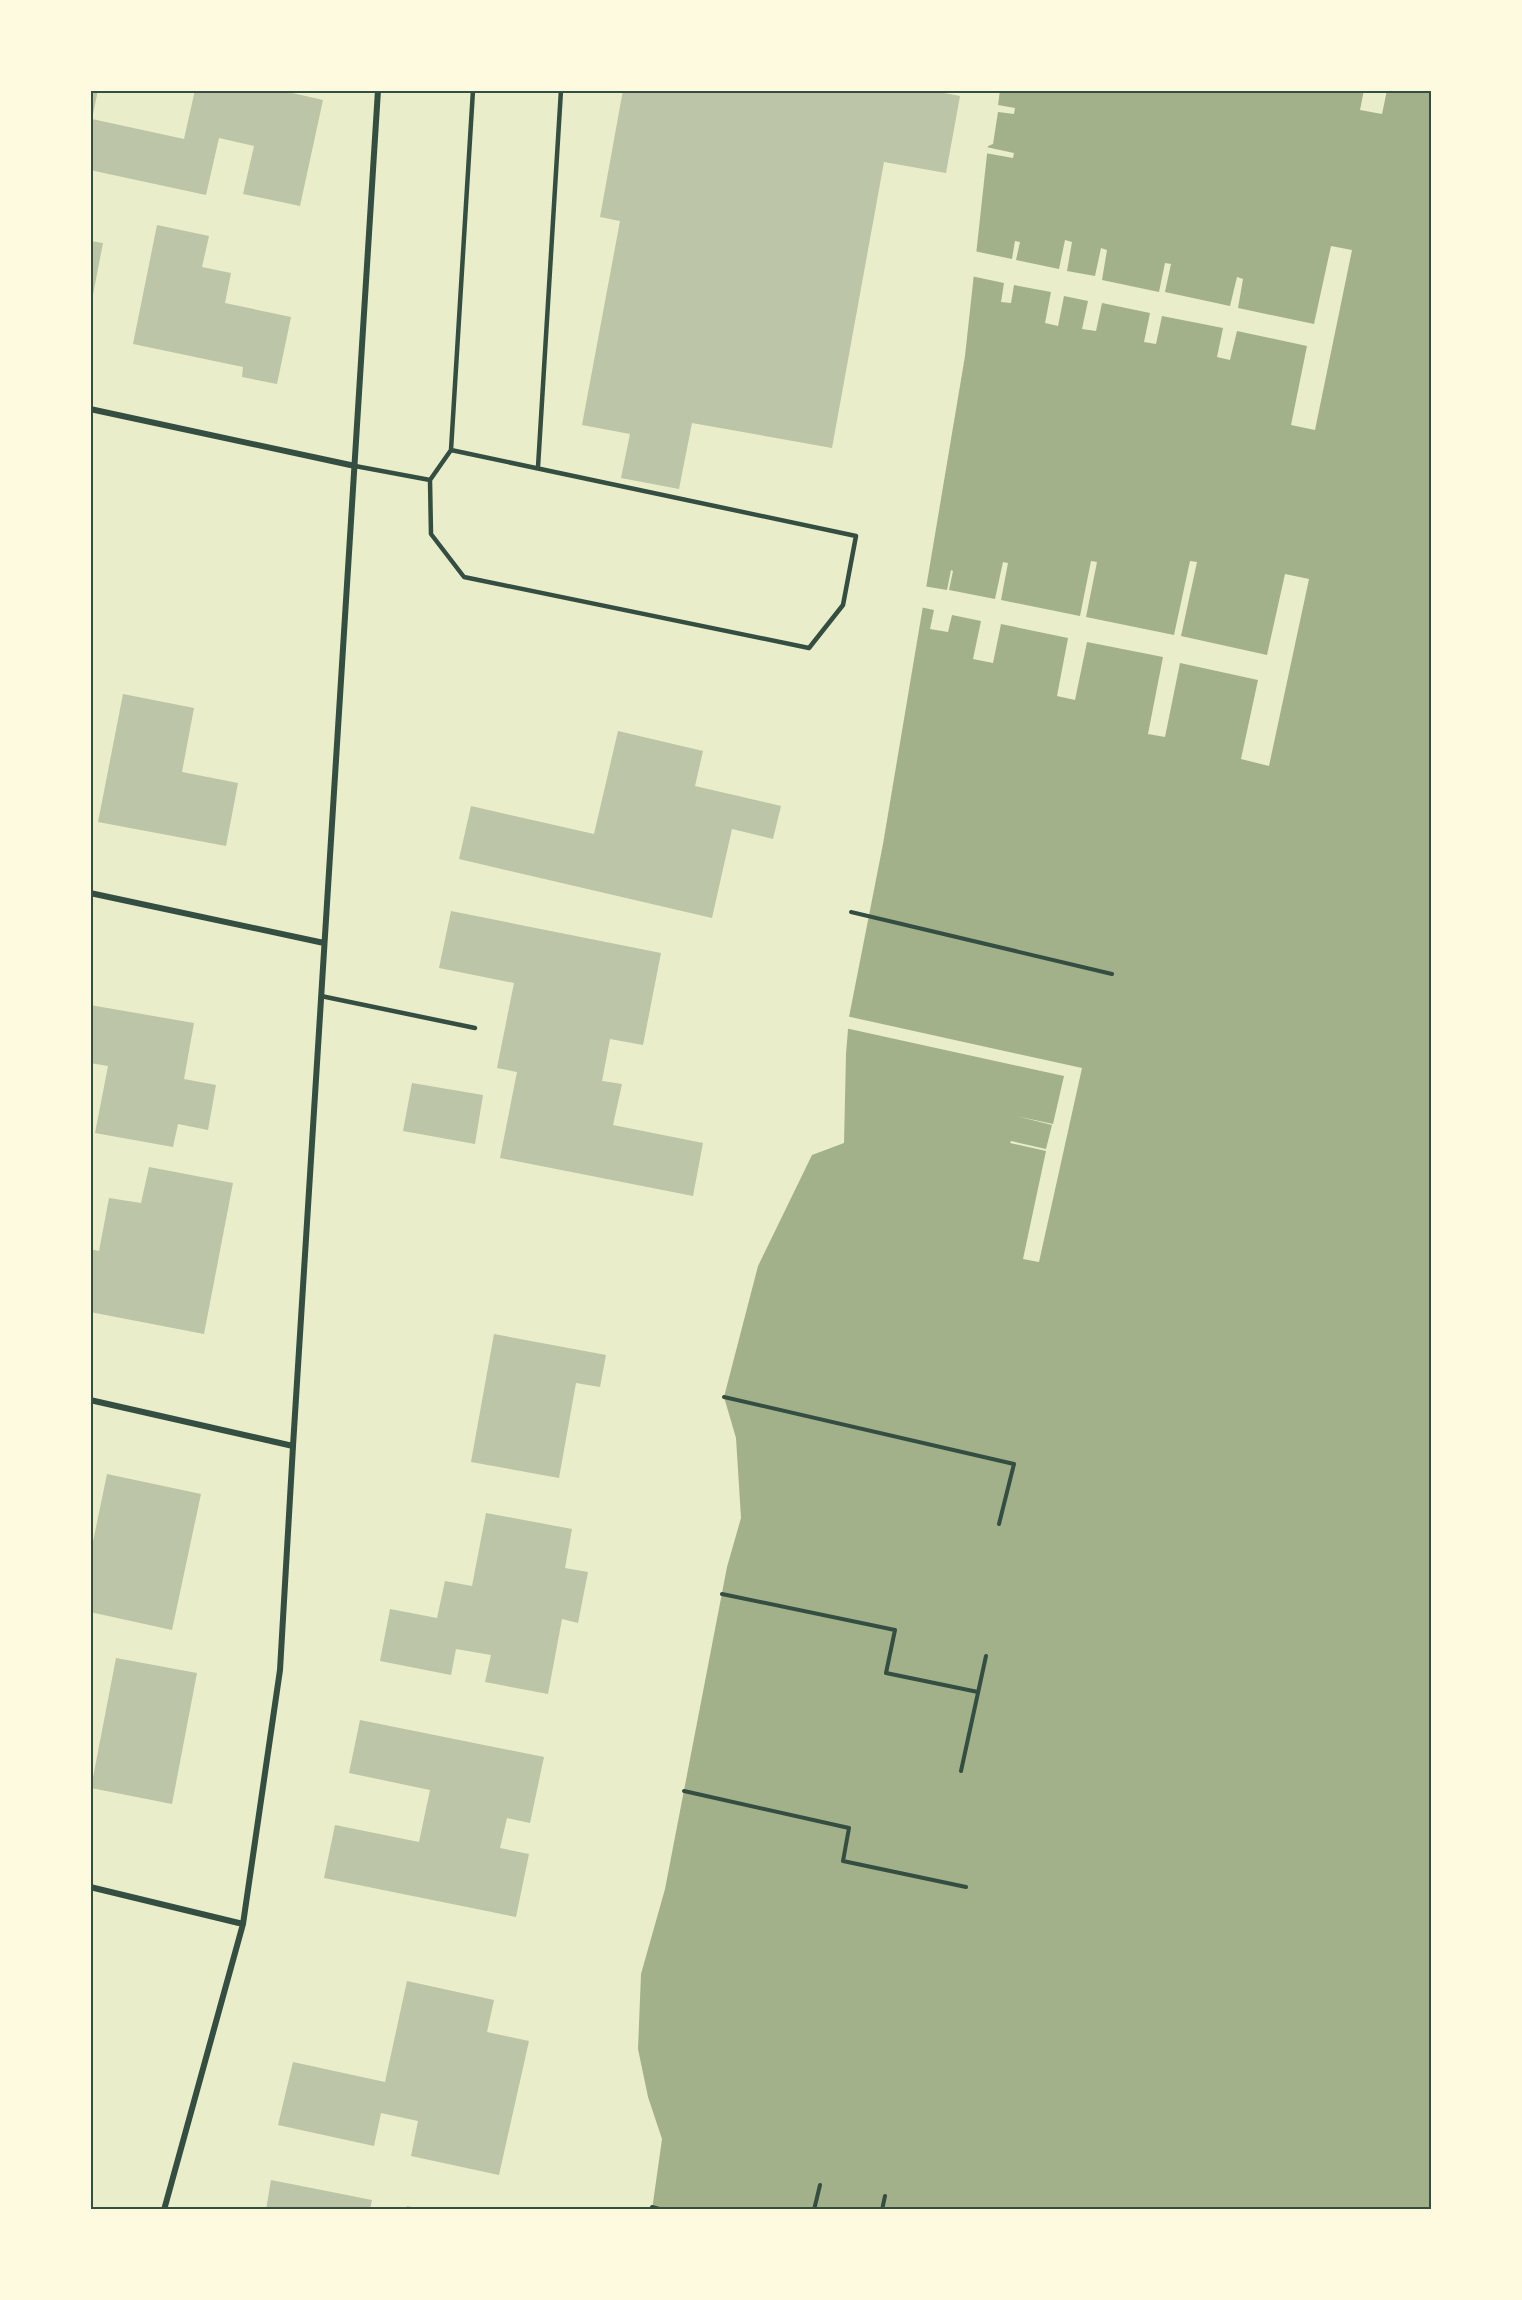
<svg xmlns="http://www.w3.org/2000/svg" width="1522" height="2300" viewBox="0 0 1522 2300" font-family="'Nunito Sans',sans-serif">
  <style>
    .water { fill: #a3b18a }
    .pier { fill: #e9edc9 }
    .building { fill: #bcc5a7 }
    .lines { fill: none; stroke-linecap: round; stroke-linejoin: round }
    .path { stroke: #344e41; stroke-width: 4 }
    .service { stroke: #344e41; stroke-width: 4.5 }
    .minor { stroke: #344e41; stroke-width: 6 }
    .neatline { fill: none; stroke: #344e41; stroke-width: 2 }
  </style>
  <rect width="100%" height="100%" fill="#e9edc9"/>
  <path class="water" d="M994,90h438v2120h-780l10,-71 -14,-42 -10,-48 3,-75 24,-85 62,-322 14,-49 -5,-80 -12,-41 34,-131 54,-111 32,-12 2,-89 3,-37 34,-173 82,-488z"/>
  <path class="pier" d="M991,90h9l-2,15 17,3 -1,6 -16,-2 -5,32 -7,3 28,6 -1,5 -28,-5z
    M1364,90h23l-5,24 -22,-4z
    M1065,240l7,2 -5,29 28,5 6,-28 6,2 -5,30 57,12 6,-29 6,1 -6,28 65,14 7,-29 6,2 -5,29 76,16 17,-78 21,4 -37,180 -24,-5 16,-79 -70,-15 -7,29 -13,-3 6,-29 -61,-12 -6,28 -12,-2 6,-29 -48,-10 -6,28 -14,-2 6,-28 -24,-5 -6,30 -13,-3 6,-31 -37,-7 -3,18 -10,-1 3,-19 -33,-7 3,-25 38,8 3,-18 5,1 -4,18 43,9z
    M1091,561l6,1 -11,55 88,18 16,-74 7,1 -16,74 86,19 18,-81 24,5 -40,187 -28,-7 17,-79 -78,-17 -15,74 -17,-3 15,-77 -76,-15 -12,58 -18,-4 11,-58 -67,-14 -8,39 -20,-4 8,-38 -29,-6 -4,17 -18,-3 4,-19 -14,-3 3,-21 24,4 4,-20 2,1 -4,19 46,9 8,-37 5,1 -7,37 79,16z
    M846,1016l236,52 -43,194 -16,-3 23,-108 -36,-8 1,-2 35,8 6,-24 -36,-9 37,8 11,-48 -219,-48z"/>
  <path class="building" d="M90,90h8l-6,29 92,20 11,-49h84l44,10 -23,106 -57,-12 11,-48 -35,-8 -13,57 -116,-25z
    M623,90h305l32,6 -14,77 -62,-11 -52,286 -140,-25 -13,66 -58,-11 9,-44 -48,-9 38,-204 -20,-4z
    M157,225l52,11 -7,31 29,6 -6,30 66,14 -14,67 -35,-7 1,-10 -110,-23z
    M90,241l13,2 -12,62h-1z
    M123,694l71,14 -12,64 56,11 -12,63 -128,-24z
    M618,731l85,20 -8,35 86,20 -8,33 -41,-10 -20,89 -253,-59 12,-53 123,28z
    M451,911l210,42 -18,92 -33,-6 -8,42 20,3 -9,41 90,18 -10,53 -193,-38 17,-86 -20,-4 17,-85 -75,-15z
    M90,1005l104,18 -10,56 32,6 -8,45 -30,-6 -5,23 -78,-14 13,-67 -18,-3z
    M412,1083l71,12 -8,49 -72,-13z
    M149,1167l84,16 -29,151 -114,-22v-63l9,2 10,-53 32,5z
    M494,1334l112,21 -6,32 -24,-4 -17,95 -88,-16z
    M107,1474l94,20 -29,136 -82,-18v-56z
    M486,1513l86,16 -7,39 23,4 -10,51 -16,-4 -14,75 -63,-12 6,-27 -35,-6 -5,26 -71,-14 10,-52 47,9 8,-37 27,5z
    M116,1658l81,15 -25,131 -81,-16z
    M360,1720l184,37 -14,66 -23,-5 -7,30 29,6 -13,63 -192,-39 11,-53 84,17 11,-52 -81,-17z
    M407,1981l87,19 -7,32 42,9 -30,134 -88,-19 7,-35 -37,-8 -7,33 -96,-21 15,-63 92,20z
    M271,2180l101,20 -2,10h-104z
    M407,2206l14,3v1h-15z"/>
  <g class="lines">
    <path class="path" d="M851,912l261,62
      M724,1397l290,67 -15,60
      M722,1594l173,36 -9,43 92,19
      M961,1771l25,-115
      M684,1791l165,37 -6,33 123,26
      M652,2207l11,3
      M814,2210l6,-25
      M882,2210l3,-14"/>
    <path class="service" d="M451,450l405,86 -13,69 -34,43 -345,-71 -33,-43 -1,-54z
      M451,450l22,-360
      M355,466l75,14
      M538,467l23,-377
      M321,996l154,32"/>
    <path class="minor" d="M90,409l265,57
      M90,893l234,50
      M90,1400l203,46
      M90,1887l153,37
      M164,2210l79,-286 37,-254 13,-224 85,-1356"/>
  </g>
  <rect width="1522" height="2300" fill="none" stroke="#fefae0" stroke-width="183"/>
  <rect x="92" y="92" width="1338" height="2116" class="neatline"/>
</svg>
